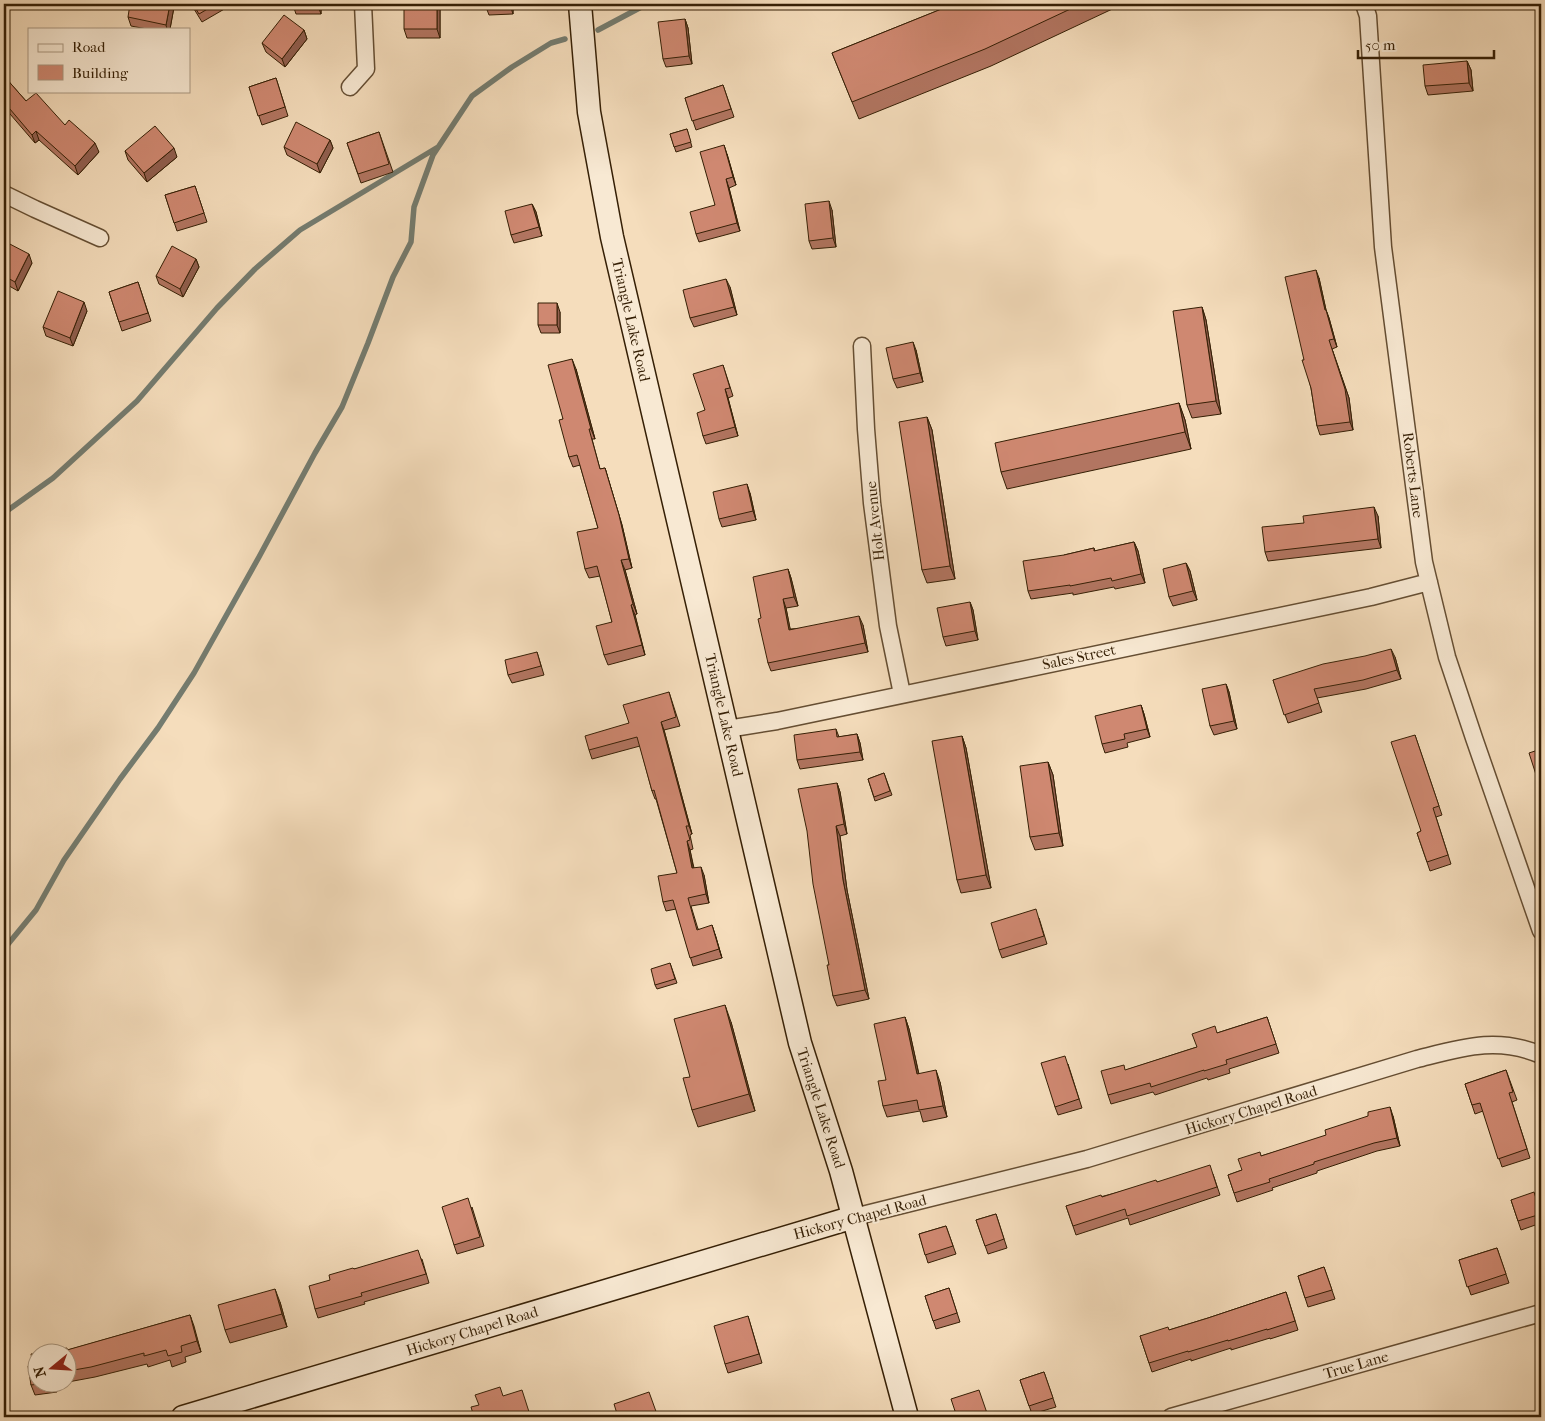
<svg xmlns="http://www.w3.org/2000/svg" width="1545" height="1421" viewBox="0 0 1545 1421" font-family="'IM FELL French Canon',serif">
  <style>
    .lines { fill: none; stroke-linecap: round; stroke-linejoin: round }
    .stream { stroke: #747c70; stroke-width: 5.5 }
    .street-casing { stroke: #654e33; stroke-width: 19 }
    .secondary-casing { stroke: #351f05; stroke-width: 25 }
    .street { stroke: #f8e9d3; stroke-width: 16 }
    .secondary { stroke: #f8e9d3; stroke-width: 22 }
    .wall { fill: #b27561; stroke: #351f05 }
    .shaded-wall { fill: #915f4f; stroke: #351f05 }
    .building { fill: #cf8871; stroke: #351f05 }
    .labels { text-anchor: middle; stroke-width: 4; stroke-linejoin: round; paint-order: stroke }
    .street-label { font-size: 15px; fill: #351f05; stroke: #f8e9d3 }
  </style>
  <rect width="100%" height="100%" fill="#f5ddbc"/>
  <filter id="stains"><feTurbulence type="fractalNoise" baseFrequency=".004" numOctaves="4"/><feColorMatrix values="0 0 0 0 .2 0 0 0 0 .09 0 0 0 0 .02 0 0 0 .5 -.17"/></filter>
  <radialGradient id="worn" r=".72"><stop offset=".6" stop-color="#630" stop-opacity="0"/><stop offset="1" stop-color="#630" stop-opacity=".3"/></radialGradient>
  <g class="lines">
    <path class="stream" d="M598,30l49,-26
      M4,513l49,-35 84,-77 80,-93 38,-39 45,-39 138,-83
      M4,949l32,-39 28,-50 56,-81 38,-51 36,-55 65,-116 56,-104 27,-46 26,-64 25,-66 18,-35 3,-35 19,-52 39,-59 40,-29 39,-24 14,-4"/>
    <g class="street-casing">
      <path id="street" d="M1364,4l4,12 15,231 41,315 23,95 27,81 67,193
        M350,87l16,-18 -3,-65
        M4,194l31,15 65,29
        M862,346l4,83 6,74 16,123 14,68
        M727,729l50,-8 594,-124 58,-15
        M854,1217l233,-58 330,-100c44,-11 80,-23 124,-4
        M1171,1417l370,-104"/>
    </g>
    <g class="secondary-casing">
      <path id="secondary" d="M580,4l9,108 23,125 188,806 41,128 66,246
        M183,1417l671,-200"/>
    </g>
    <use href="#street" class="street"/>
    <use href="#secondary" class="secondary"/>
  </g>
  <path class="wall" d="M191,4h42l-31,18z
    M321,4v10h-25l-3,-9z
    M486,4h27v10l-24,1 -3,-8z
    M954,4h169l-132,62 -132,53 -27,-66z
    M440,6v32h-33l-3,-9z
    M174,7l-4,22h-23l-16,-3 -3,-9z
    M685,19l3,9 4,36 -26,3 -3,-8z
    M304,30l3,9 -22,28 -19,-15 -4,-9z
    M1467,61l4,9 2,21 -45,4 -3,-9z
    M4,76l22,25 39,24 34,27 -21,23 -39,-35 -4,3 -31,-36z
    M276,78l12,38 -26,9 -13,-38z
    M723,85l11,32 -38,13 -11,-32z
    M687,129l5,18 -16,5 -6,-18z
    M379,132l14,40 -32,11 -14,-40z
    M330,140l3,8 -13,25 -33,-18 -3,-8z
    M125,151l52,6 -30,25 -19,-22z
    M727,154l9,31 -7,3 11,43 -41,11 -3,-8 19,-29z
    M195,186l12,36 -30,9 -12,-36z
    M532,204l4,8 6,24 -28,7 -3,-8z
    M832,210l4,37 -24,2 -3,-8z
    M4,241l28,22 -14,28 -14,-8z
    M196,259l3,8 -16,30 -24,-13 -3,-8z
    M1319,278l7,32 3,8 8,29 -5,2 17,49 4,32 -33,5 -3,-9 -6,-38 -7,-28z
    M138,282l13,39 -29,10 -13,-39z
    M730,287l7,28 -43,12 -4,-9z
    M1202,307l4,13 15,94 -29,4 -5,-13z
    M87,311l-14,35 -27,-10 -3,-9z
    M560,312v21h-19l-3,-8z
    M916,350l7,32 -26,6 -4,-9z
    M723,365l10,31 -5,2 10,38 -32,8 -3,-8 2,-26z
    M576,369l19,70h-3l8,30 5,-1 17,57 10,43 -7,2 12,44 -2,1 10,40 -37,10 -4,-10 8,-33 -12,-46 -11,2 -4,-9 13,-41 -18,-63 -7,2 -4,-10 -6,-38z
    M1179,403l6,17 6,29 -184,40 -6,-17z
    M927,417l5,13 23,149 -28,4 -5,-13z
    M750,493l6,27 -34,7 -3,-8z
    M1378,516l3,32 -113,13 -3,-9 39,-29z
    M1134,542l4,9 7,32 -30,6 -1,-2 -41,8v-2l-42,6 -3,-8 36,-36 30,-7 1,3z
    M1186,563l4,8 7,29 -24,6 -4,-9z
    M788,569l3,9 7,28 -12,2 4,21 73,-4 5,27 -97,19 -3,-8z
    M970,602l3,8 5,30 -32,6 -3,-9z
    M537,652l7,23 -32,8 -4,-8z
    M1395,657l6,22 -35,10 -49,9 5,14 -34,11 -15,-43z
    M1226,684l3,8 8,37 -23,6 -4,-9z
    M669,692l11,34 -16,4 28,104 -2,1 3,14 -3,1 4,18 10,7 5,28 -18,3 7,23 17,5 7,24 -29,8 -17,-57 -10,2 -3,-9 14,-29 -21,-74h-1l-3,-8 -12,-45 -48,13 -3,-9 40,-27z
    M1141,705l3,9 6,23 -23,6 1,4 -23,6 -3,-9z
    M836,729l3,8 18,-3 3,9 3,17 -63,9 -3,-9z
    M1415,735l27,80 -6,2 15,47 -21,7 -13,-38 4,-2z
    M962,736l4,12 25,140 -30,5 -4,-13z
    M1541,749v42l-2,-7z
    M1048,762l5,13 10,71 -28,4 -5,-13z
    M884,773l8,22 -17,6 -7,-22z
    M837,783l3,9 7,42 -7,2 7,54 22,109 -32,7 -4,-10 -4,-31z
    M1039,918l8,26 -45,14 -3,-8z
    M670,963l7,20 -20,6 -2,-4z
    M905,1017l4,12 10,45 21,8 7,35 -24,5 -3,-11 -33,6 -4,-11 3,-26z
    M1267,1017l12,36 -50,16 1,4 -22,7 -1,-2 -52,17 -2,-3 -42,12 -3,-9 18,-25 71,-23 20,-14z
    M731,1022l24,89 -57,16 -6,-17 -2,-33z
    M1068,1064l14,44 -24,7 -3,-8z
    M1506,1070l11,30 -5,2 18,56 -28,9 -19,-56 -8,3 -10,-30z
    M1393,1116l7,30 -23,5 -60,20v2l-45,15 1,2 -36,12 -9,-27 14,-5 19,-14z
    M1213,1174l7,21 -90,30 -2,-7 -52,17 -10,-29 91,-24z
    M1511,1200l30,13v10l-20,7z
    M472,1207l12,39 -27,8 -3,-9z
    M996,1214l11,34 -19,6 -12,-34z
    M946,1226l10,28 -28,9 -9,-29z
    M1497,1248l12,35 -38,12 -12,-35z
    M422,1259l7,24 -65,19 1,2 -47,14 -3,-9 15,-29 24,-11z
    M1324,1267l11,32 -27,8 -10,-31z
    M949,1288l11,34 -24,7 -11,-33z
    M1286,1292l12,38 -28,9v-1l-39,12v-2l-40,13v-2l-39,13 -12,-36 29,-6 39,-12z
    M280,1302l7,25 -57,16 -5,-13z
    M190,1315l11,37 -16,5 1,5 -14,5 -2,-7 -22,7 -1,-3 -52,13 -27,5v-28l-30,30h21h-3l1,8 -22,3 -4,-10 2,-20 35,-15z
    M748,1316l14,47 -34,10 -3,-9z
    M1044,1372l12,35 -24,7 -12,-34z"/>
  <path class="shaded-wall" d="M101,4h8l-6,5z
    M170,4h2l2,3 -4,22h-3l-1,-4z
    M318,4h3v10l-3,-8z
    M437,4h2l1,2v32l-3,-9z
    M510,4h3v10l-3,-9z
    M685,19l3,9 4,36 -3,-8z
    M304,30l3,9 -22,28 -3,-8z
    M1467,61l4,9 2,21 -4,-8z
    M36,131l3,9 -4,3 -3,-8z
    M330,140l3,8 -13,25 -3,-9z
    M95,143l4,9 -21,23 -3,-9z
    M724,145l3,9 9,31 -3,-8z
    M174,148l3,9 -30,25 -3,-9z
    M726,179l3,9 11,43 -3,-8z
    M829,201l3,9 4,37 -3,-9z
    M532,204l4,8 6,24 -3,-9z
    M29,254l3,9 -14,28 -3,-9z
    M196,259l3,8 -16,30 -3,-8z
    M1316,270l3,8 9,41 -3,-9z
    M726,279l4,8 7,28 -3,-8z
    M84,302l3,9 -14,35 -3,-8z
    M557,303l3,9v21l-3,-8z
    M1202,307l4,13 15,94 -5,-13z
    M1326,310l3,8 8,29 -3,-8z
    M913,342l3,8 7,32 -3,-9z
    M1332,349l17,49 4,32 -3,-8z
    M572,359l4,10 19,70 -4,-10z
    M725,389l3,9 10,38 -3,-9z
    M1179,403l6,17 6,29 -6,-17z
    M927,417l5,13 23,149 -5,-13z
    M605,468l17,57 10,43 -3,-9z
    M747,484l3,9 6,27 -3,-9z
    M1374,507l4,9 3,32 -3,-9z
    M1134,542l4,9 7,32 -4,-9z
    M621,560l4,10 12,44 -4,-10z
    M1186,563l4,8 7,29 -4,-9z
    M788,569l3,9 7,28 -4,-9z
    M783,599l3,9 6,30 -3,-8z
    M970,602l3,8 5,30 -3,-9z
    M631,605l4,10 10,40 -3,-10z
    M859,616l4,9 5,27 -3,-9z
    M1391,649l4,8 6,22 -4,-9z
    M1226,684l3,8 8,37 -3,-8z
    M1141,705l3,9 6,23 -3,-8z
    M661,722l3,8 28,104 -3,-8z
    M857,734l3,9 3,17 -3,-8z
    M962,736l4,12 25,140 -5,-13z
    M1048,762l5,13 10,71 -4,-13z
    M837,783l3,9 7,42 -3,-10z
    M836,826l4,10 7,54 22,109 -4,-9 -22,-110z
    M687,841l3,9 5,27 -3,-9z
    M701,867l3,8 5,28 -3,-9z
    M712,925l3,9 7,24 -3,-9z
    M725,1005l6,17 24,89 -6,-17z
    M905,1017l4,12 12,56 -4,-11z
    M936,1070l4,12 7,35 -4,-11z
    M1390,1107l3,9 7,30 -3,-8z
    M275,1289l5,13 7,25 -5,-13z
    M190,1315l4,11 7,26 -4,-11z"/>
  <path class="building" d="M130,4h40l-4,21 -38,-8z
    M193,4h23l-17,10z
    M293,4h25v2l-25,-1z
    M404,4h33v25h-33z
    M486,4h24v1l-24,2z
    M954,4h127l-96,45 -133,53 -20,-49z
    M284,15l20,15 -22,29 -20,-16z
    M685,19l4,37 -26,3 -5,-37z
    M1467,61l2,22 -44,3 -2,-21z
    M4,76l22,25 10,-8 29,32 4,-5 26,23 -20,23 -39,-35 -4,4 -28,-33z
    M276,78l9,29 -27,9 -9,-29z
    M723,85l8,24 -39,12 -7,-23z
    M296,122l34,18 -13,24 -33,-17z
    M155,126l19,22 -30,25 -19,-22z
    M687,129l4,13 -17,5 -4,-13z
    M379,132l10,32 -31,10 -11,-31z
    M724,145l9,32 -7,2 11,44 -41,11 -6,-22 25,-7 -15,-53z
    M195,186l9,27 -30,10 -9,-28z
    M829,201l4,37 -24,3 -4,-37z
    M532,204l7,23 -28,8 -6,-24z
    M4,241l25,13 -14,28 -11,-6z
    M172,246l24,13 -16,30 -24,-13z
    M1316,270l9,40h1l8,29 -5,1 16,49 5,33 -33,4 -6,-38 -9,-28h2l-19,-83z
    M726,279l8,28 -44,11 -7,-28z
    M138,282l10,31 -29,9 -10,-30z
    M58,291l26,11 -14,36 -27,-11z
    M538,303h19v22h-19z
    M1202,307l14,94 -29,4 -14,-94z
    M913,342l7,31 -27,6 -7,-31z
    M572,359l19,70h-2l11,40 5,-1 14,47 10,44 -8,1 12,44 -2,1 11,40 -38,10 -8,-29 16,-4 -15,-56 -12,3 -8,-37 21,-4 -21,-73 -8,2 -10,-37 4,-1 -15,-54z
    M723,365l7,23 -5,1 10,38 -32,9 -6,-23 8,-3 -12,-36z
    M1179,403l6,29 -184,40 -6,-29z
    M927,417l23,149 -28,4 -23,-148z
    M747,484l6,27 -34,8 -6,-27z
    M1374,507l4,32 -113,13 -3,-25 42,-4 -1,-7z
    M1134,542l7,32 -29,7 -1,-3 -41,8v-1l-42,6 -5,-30 41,-6 30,-7v3z
    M1186,563l7,28 -24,6 -6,-28z
    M788,569l6,28 -11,2 6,31 70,-14 6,27 -97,20 -10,-44 3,-1 -8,-41z
    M970,602l5,29 -32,6 -6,-29z
    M1391,649l6,21 -34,10 -49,9 5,14 -35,12 -11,-35 50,-16 42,-8z
    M537,652l4,14 -33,9 -3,-15z
    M1226,684l8,37 -24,5 -8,-37z
    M669,692l7,25 -15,5 28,104h-3l4,14 -3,1 5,27 9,-1 5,27 -18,4 9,32 15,-5 7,24 -29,9 -17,-58 -10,2 -5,-26 19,-3 -23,-83 -2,1 -15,-54 -48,13 -4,-14 44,-13 -6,-18z
    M1141,705l6,24 -23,5 1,5 -23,5 -7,-28z
    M836,729l1,8 20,-3 3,18 -63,8 -3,-25z
    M1415,735l24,71 -6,2 15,47 -21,7 -10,-29 4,-2 -30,-89z
    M962,736l24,139 -29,5 -25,-139z
    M1541,749v34l-2,1 -10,-31z
    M1048,762l11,71 -29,4 -10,-71z
    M884,773l6,18 -16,6 -6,-18z
    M837,783l7,41 -8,2 7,54 22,110 -32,6 -6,-31h2l-16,-81 -6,-53 -9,-42z
    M1036,909l8,27 -45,14 -8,-27z
    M670,963l5,16 -20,6 -4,-16z
    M725,1005l24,89 -57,16 -9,-32 7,-1 -16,-58z
    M905,1017l12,57 19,-4 7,36 -24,4 -2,-10 -34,6 -5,-25 8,-1 -12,-56z
    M1267,1017l9,27 -50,16 1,4 -23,7v-1l-53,17 -1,-4 -42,12 -7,-24 23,-6 1,5 72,-23 -5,-13 23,-8 2,7z
    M1065,1056l14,43 -24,8 -14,-44z
    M1506,1070l7,22 -4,1 18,56 -29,10 -18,-56 -8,2 -7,-21z
    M1390,1107l7,31 -23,5 -60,19v2l-45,15 1,3 -36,11 -6,-18 14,-5 -4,-11 22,-7 1,4 65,-21 -1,-5 43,-14v-4z
    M1210,1165l7,22 -90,29 -2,-7 -52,17 -7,-20 35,-11 1,2 54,-17 1,2z
    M1534,1192l7,22 -23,7 -7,-21z
    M468,1198l12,39 -26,8 -12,-38z
    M996,1214l8,25 -19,7 -9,-26z
    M946,1226l7,20 -28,9 -6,-21z
    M1497,1248l9,26 -39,13 -8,-27z
    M418,1250l8,24 -65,19 1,3 -47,13 -6,-23 21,-6 -1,-5 24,-7 1,1z
    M1324,1267l8,23 -27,8 -7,-22z
    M949,1288l8,25 -24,8 -8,-25z
    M275,1289l7,25 -57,16 -7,-25z
    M1286,1292l9,29 -28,9v-1l-39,12v-1l-40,12v-1l-39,12 -9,-27 28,-9 1,3 39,-12z
    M190,1315l7,26 -16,5 1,6 -14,4 -2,-6 -22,6v-3l-53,14 -23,4v-17h-30v30h1l-8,1 -3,-19 5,-1 -2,-11 36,-6v2z
    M748,1316l11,38 -34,10 -11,-38z
    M1044,1372l9,26 -24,8 -9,-26z
    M500,1387l3,9 19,-6 8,25 -7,2h-49l-3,-10 8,-2 -4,-10z
    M979,1390l9,26 -5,1h-26l-6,-18z
    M649,1392l9,25h-40l-4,-13z
    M1353,1412l1,5h-17z
    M404,1413l2,4h-14z"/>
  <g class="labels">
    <g class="street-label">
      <text transform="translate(631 320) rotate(77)" y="5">Triangle Lake Road</text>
      <text transform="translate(1413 475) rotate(83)" y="5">Roberts Lane</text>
      <text transform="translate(875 521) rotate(-96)" y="5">Holt Avenue</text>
      <text transform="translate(1079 657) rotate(-12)" y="5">Sales Street</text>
      <text transform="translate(724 715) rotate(77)" y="5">Triangle Lake Road</text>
      <text transform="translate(821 1108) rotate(72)" y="5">Triangle Lake Road</text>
      <text transform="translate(1251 1110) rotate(-17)" y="5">Hickory Chapel Road</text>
      <text transform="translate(860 1217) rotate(-15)" y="5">Hickory Chapel Road</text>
      <text transform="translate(472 1331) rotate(-17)" y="5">Hickory Chapel Road</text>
      <text transform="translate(1356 1365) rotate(-16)" y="5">True Lane</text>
    </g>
  </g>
  <rect width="1545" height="1421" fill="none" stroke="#f5ddbc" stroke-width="20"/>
  <rect x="5" y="5" width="1535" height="1411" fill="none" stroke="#351f05" stroke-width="2.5"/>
  <rect x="10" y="10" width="1525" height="1401" fill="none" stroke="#351f05"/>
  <rect x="28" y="28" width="162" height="65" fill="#f8e9d3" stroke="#aa9881"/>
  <rect x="38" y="44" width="25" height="8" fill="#f8e9d3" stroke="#aa9881"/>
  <text x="72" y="52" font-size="15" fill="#351f05">Road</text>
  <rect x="38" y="65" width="25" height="15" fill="#cf8871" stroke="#aa9881"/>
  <text x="72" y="78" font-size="15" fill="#351f05">Building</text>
  <g transform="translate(52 1368) rotate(252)"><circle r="24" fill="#f8e9d3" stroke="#aa9881"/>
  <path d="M0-4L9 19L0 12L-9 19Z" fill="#8f2418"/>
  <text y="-8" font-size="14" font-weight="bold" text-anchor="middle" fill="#351f05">N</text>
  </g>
  <path d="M1358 50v8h136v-8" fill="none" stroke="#351f05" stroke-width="2.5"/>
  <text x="1365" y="50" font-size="15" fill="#351f05" stroke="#f8e9d3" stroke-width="4" paint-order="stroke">50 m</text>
  <rect width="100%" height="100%" filter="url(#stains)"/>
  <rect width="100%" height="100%" fill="url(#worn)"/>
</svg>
